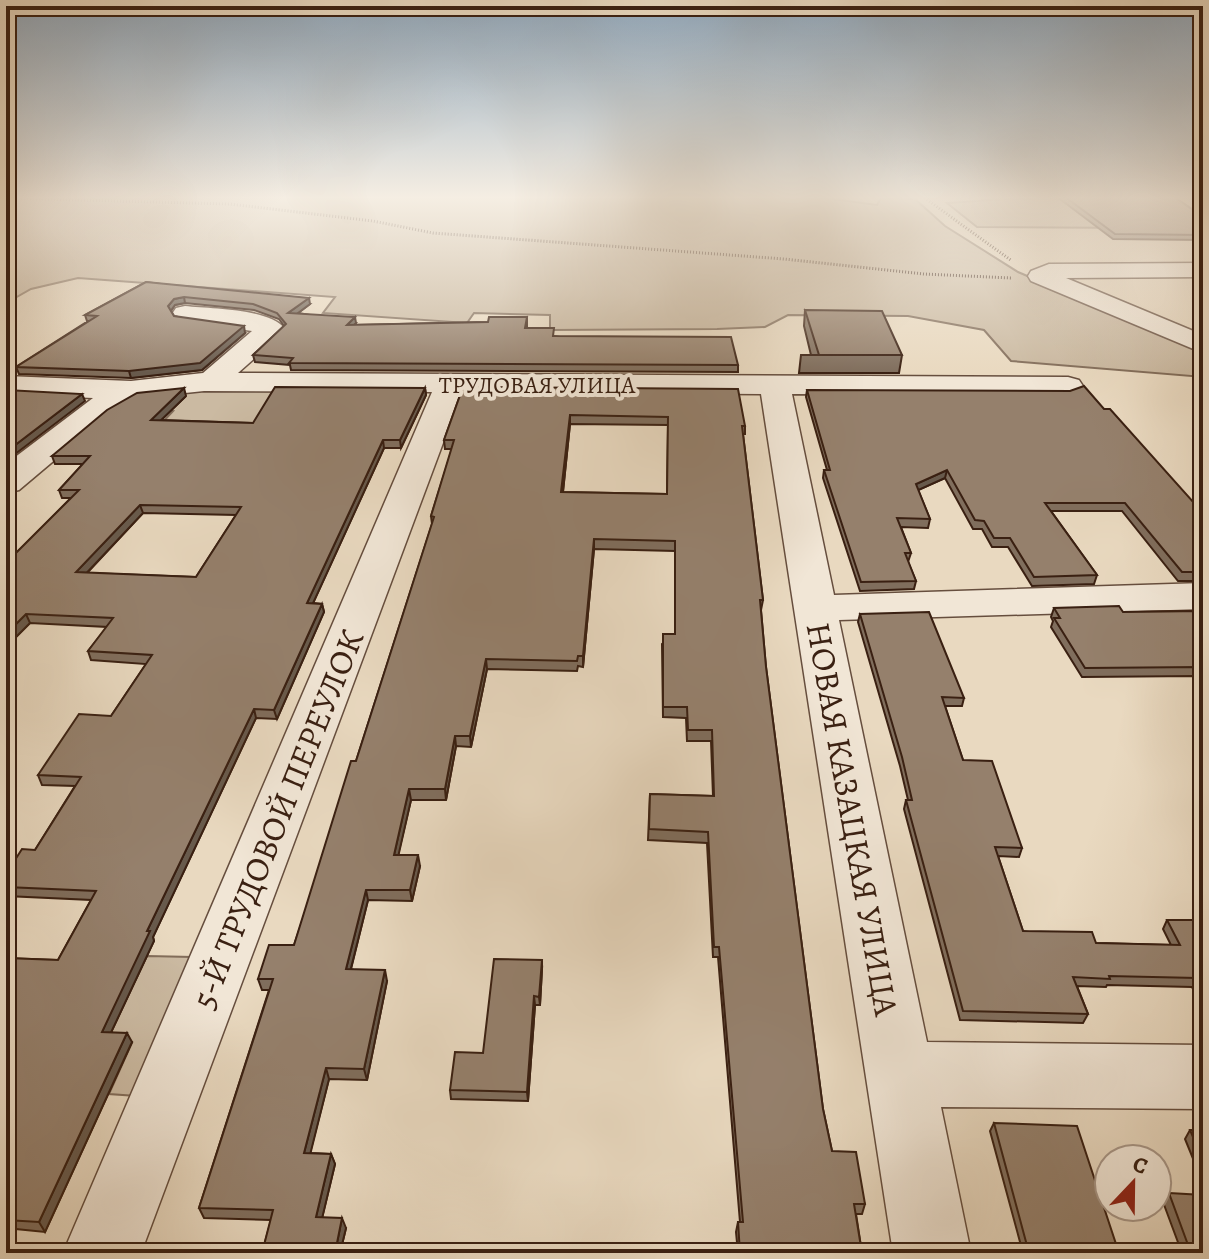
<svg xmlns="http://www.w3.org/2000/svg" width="1209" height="1259" viewBox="0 0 1209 1259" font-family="Alegreya,serif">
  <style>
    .green { fill: #cbbaa2; stroke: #826d5a; stroke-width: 2 }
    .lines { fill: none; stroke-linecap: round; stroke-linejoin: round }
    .minor-casing { stroke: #664e3e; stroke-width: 3 }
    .path { stroke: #3a2012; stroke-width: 3; stroke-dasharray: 1 2; stroke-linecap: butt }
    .minor { fill: #f1e6d6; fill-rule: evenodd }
    .wall { fill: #806e5d; stroke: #3a2012; stroke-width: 2; fill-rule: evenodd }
    .shaded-wall { fill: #685a4c; stroke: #3a2012; stroke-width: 2 }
    .building { fill: #95806c; stroke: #3a2012; stroke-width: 2; fill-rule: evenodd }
    .labels { text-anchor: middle; stroke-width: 8; stroke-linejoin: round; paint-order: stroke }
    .far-street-label { font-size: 24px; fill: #3a2012; stroke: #f1e6d6 }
    .near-street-label { font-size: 34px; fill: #3a2012; stroke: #f1e6d6 }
  </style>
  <rect width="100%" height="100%" fill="#e9d9c0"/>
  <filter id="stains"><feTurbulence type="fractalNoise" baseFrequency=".0025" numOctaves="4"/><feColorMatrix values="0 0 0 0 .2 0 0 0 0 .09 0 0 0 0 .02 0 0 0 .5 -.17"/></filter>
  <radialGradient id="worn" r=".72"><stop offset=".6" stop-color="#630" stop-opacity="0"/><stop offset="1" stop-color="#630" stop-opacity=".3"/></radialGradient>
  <path class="green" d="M6,196h805l66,9 5,-9 33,3 30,27 73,46 185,79v26l-192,-16 -27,-31 -76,-14 -120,-1 -23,12 -48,2 -167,1v-15l-76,-2 -7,10 -144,-10 12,-16 -257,-19 -47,11 -25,14z
    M1203,196v28l-66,4 -160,-1 -30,-24 57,-4z
    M418,388l-126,51 -134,-12 15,-16 -49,-3 39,-19z
    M147,956l45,1 -41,140 -42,-3 23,-51 -25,-2z"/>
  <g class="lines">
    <g class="minor-casing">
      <path id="minor" d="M1203,263v14l-137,1 137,57v18l-172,-72 -3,-5 3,-5 18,-7z
        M185,306c25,3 85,2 100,23l-4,6 -43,38 830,4 11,3 4,6 -4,6 -11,3 -276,-1 42,201 369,-12v26l-364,11 88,422 276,3v64l-262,-2 30,146h-78l-132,-859 -299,-2 -321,861h-78l369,-861 -228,-1 -66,7 -30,17 -89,75 -13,3v-29l87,-66 -87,-4v-18l125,5 72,-8 49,-42 -76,-11 -4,-6 4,-6z"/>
    </g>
    <path class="path" d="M922,196l90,65
      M6,198l224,6 143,17 60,12 351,26 140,15 87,4"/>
    <use href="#minor" class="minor"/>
  </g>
  <path class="wall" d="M1056,196h117l30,21v23l-90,-1z
    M146,282l164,22 -12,9 58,10 -2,2 134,-3 39,-5v11l27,8 184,29v7l-447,-2 -1,-5 -35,-3 -2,-7 31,-29 -5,-7 -25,-9 -69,-7 -10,2 -4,6 3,5 71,17 -43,37 -71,8 -112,-4 -3,-7 72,-46h-1l-2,-6z
    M805,310l97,45 -3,18h-100l2,-18h10l-7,-29z
    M463,387l282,39v8h-2l20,166 -2,10 5,57 57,442 9,42 33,53 -3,10h-6l6,39h-124l-2,-21 2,-10h2l-22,-265h-5l-6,-114 -59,-3 2,-46 63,2 -2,-55h-24l-1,-23 -23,-1 -1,-73 13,-10v-83l-81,-2 -11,118 -5,-1 -1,5 -90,-2 -16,78 -15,-1 -10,54h-35l-13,55 22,11 -8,35 -44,-1 -17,69 36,12 -20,99 -38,-1 -19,74 21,1 4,10 -13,54 24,10 -6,25h-78l9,-33 -67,-2 -5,-10 70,-218h-7l-4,-11 36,-34 62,-184 76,-237 -1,-8 21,-67h-7l-1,-9zM570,424l98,1 -1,69 -104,-2z
    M425,388l1,7 -25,53h-17l-71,155 9,1 2,8 -47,107 -21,-1 -103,219 1,4 -43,91 21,10 -87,190 -39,-4v-270l52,2 33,-60 -85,-4v-22l29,-24 40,-64 -33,-1 -4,-10 73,-59 35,-52 -55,-4 -3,-9 19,-24 -77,-4 -24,24v-94l9,1 56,-56h-9l-3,-8 24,-26h-28l-3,-8 134,-60 -25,24 92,3zM143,513l93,2 -40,62 -109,-4z
    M807,390l297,19 99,104v68h-25l-56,-70h-71l46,64 -3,9 -62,2 -24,-39h-16l-10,-18h-9l-28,-51 -27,12 12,29 -2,9 -27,-1 10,26 -3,9 8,19 -2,8 -54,2 -37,-113 1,-8h3l-21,-73z
    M1054,608l69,4 80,-1v73l-6,-8 -115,1 -31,-50 2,-6 -2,-4z
    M860,614l104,84 -2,8h-17l18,54 59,88 -3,9 -21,-1 25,75 73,12 75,2 -8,-16 4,-9h34l-1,-2 3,-6v97l-11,-22 -85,-2 -1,2 -29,-1 11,28 -5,9 -123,-3 -56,-211 2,-9h2l-8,-34 -42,-144z
    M542,969l-2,36h-5l-7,96 -77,-2 -1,-9 33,-37z
    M994,1123l125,130h8h-104l-33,-122z
    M1190,1130h13v53l-18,-44z
    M1169,1193l34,60h-21l-19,-51z"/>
  <path class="shaded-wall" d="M184,297l1,6 -10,2 -5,7 -2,-6 6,-7z
    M309,298l1,6 -20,15 -2,-6z
    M355,317l1,6 -8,8 -1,-6z
    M244,326l1,7 -43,37 -71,8 -2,-7z
    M184,388l2,8 -33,32 -2,-8z
    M425,388l1,7 -25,53 -1,-8z
    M82,394l3,7 -79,60v-9z
    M570,415v9l-8,77 -1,-9z
    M383,440l1,8 -75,164 -2,-9z
    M947,470l-2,8 -31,14 2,-8z
    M140,505l3,8 -64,68 -3,-9z
    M594,539v10l-11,118v-11z
    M322,604l2,8 -47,107 -3,-9z
    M26,614l4,9 -24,24v-13z
    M486,659l1,10 -16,78 -1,-11z
    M254,709l2,9 -103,219 1,4 -47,100 -5,-9 45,-101z
    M455,736l1,10 -10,54 -1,-11z
    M409,789l2,11 -15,66 -2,-11z
    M418,855l2,11 -8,35 -2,-11z
    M366,890l2,10 -20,80 -2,-11z
    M542,960v9l-2,36 -1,-8z
    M385,970l2,11 -20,99 -3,-11z
    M534,996l1,9 -7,96 -1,-9z
    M127,1033l5,9 -87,190 -6,-10z
    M326,1068l3,11 -21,84 -4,-10z
    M331,1154l4,10 -15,63 -4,-10z
    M342,1218l4,10 -6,25h-5z"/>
  <path class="building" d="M1064,196h109l30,21v18l-88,-1z
    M146,282l163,16 -21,15 67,4 -8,8 141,-3 1,-5h38l-2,11h29l-1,8 178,1 7,28 -449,-2 4,-5 -40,-3 33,-31 -9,-11 -24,-9 -69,-7 -10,2 -6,7 6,10 70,10 -44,37 -71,8 -113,-4 81,-51 -12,-1z
    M805,310l77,1 20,44h-101h18z
    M1084,386l20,23h6l93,104v59h-21l-57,-69h-80l52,72 -63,2 -24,-39h-16l-10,-17 -9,-1 -28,-50 -31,14 14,35 -33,-1 14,35h-6l11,28 -55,1 -37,-112h6l-23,-80 263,1z
    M275,387l150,1 -25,52h-17l-76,163 15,1 -48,106 -20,-1 -107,222h3l-48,101 25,1 -88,189 -33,-2v-262l52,2 38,-69 -90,-4v-13l16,-25 13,1 46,-73 -43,-2 41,-61 32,2 41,-61 -64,-4 25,-33 -87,-4 -20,20v-81l9,1 64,-64h-20l31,-34h-38l55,-46 30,-17 47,-5 -33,32 102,3zM140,505l101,2 -45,70 -120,-5z
    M463,387l275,2 7,37h-3l21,174h-3l6,67 57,442 9,42 24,1 9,52h-11l8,49h-122l-2,-31h5l-24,-275h-5l-6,-115 -59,-3 1,-35 64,2 -2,-66h-24l-1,-23h-24v-73h12v-93l-81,-2 -11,117h-5l-1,5 -91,-2 -16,77h-15l-10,53h-36l-15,66h24l-8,35h-44l-20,79 39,1 -21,99 -38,-1 -22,85 27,1 -15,63 26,1 -7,35h-73l11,-43 -74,-2 74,-229h-15l11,-34h25l57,-184h5l78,-244 -3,-1 23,-76h-10zM570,415l98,2 -1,77 -106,-2z
    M6,390l76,4 -76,58z
    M1119,606l4,6 80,-1v59l-2,-3 -116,1 -31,-50h6l-6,-10z
    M929,612l35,86 -22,-1 21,63 29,1 30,87 -27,-1 28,84 69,1 4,11 84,2 -13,-25h36v70l-6,-12 -88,-2 1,3 -37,-2 15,37 -125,-3 -57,-211h6l-10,-43 -42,-143z
    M494,959l48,1 -3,37 -5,-1 -7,96 -77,-2 5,-38 28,1z
    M994,1123l83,3 42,127h8h-98z
    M1190,1130h13v30z
    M1169,1193l34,2v58h-12z"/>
  <linearGradient id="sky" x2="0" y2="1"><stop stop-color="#91aac0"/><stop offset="0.53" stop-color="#f5eee3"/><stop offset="1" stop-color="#f5eee3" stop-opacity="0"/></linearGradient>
  <rect width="1209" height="373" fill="url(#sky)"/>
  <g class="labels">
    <g class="far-street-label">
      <text x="537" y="393">ТРУДОВАЯ УЛИЦА</text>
    </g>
    <g class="near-street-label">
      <text transform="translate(277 819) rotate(-68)" y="12">5-Й ТРУДОВОЙ ПЕРЕУЛОК</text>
      <text transform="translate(853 819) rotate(80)" y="12">НОВАЯ КАЗАЦКАЯ УЛИЦА</text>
    </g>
  </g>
  <rect width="1209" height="1259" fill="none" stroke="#e9d9c0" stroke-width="32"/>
  <rect x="8" y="8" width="1193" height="1243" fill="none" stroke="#3a2012" stroke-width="4"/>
  <rect x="16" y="16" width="1177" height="1227" fill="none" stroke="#3a2012" stroke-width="2"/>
  <g transform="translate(1133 1183) rotate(22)"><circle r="38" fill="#f1e6d6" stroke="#a89788" stroke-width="2"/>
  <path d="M0-6L14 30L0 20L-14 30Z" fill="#8f2418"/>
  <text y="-12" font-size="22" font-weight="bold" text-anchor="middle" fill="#3a2012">С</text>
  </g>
  <rect width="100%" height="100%" filter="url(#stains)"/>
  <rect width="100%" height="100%" fill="url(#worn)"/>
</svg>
